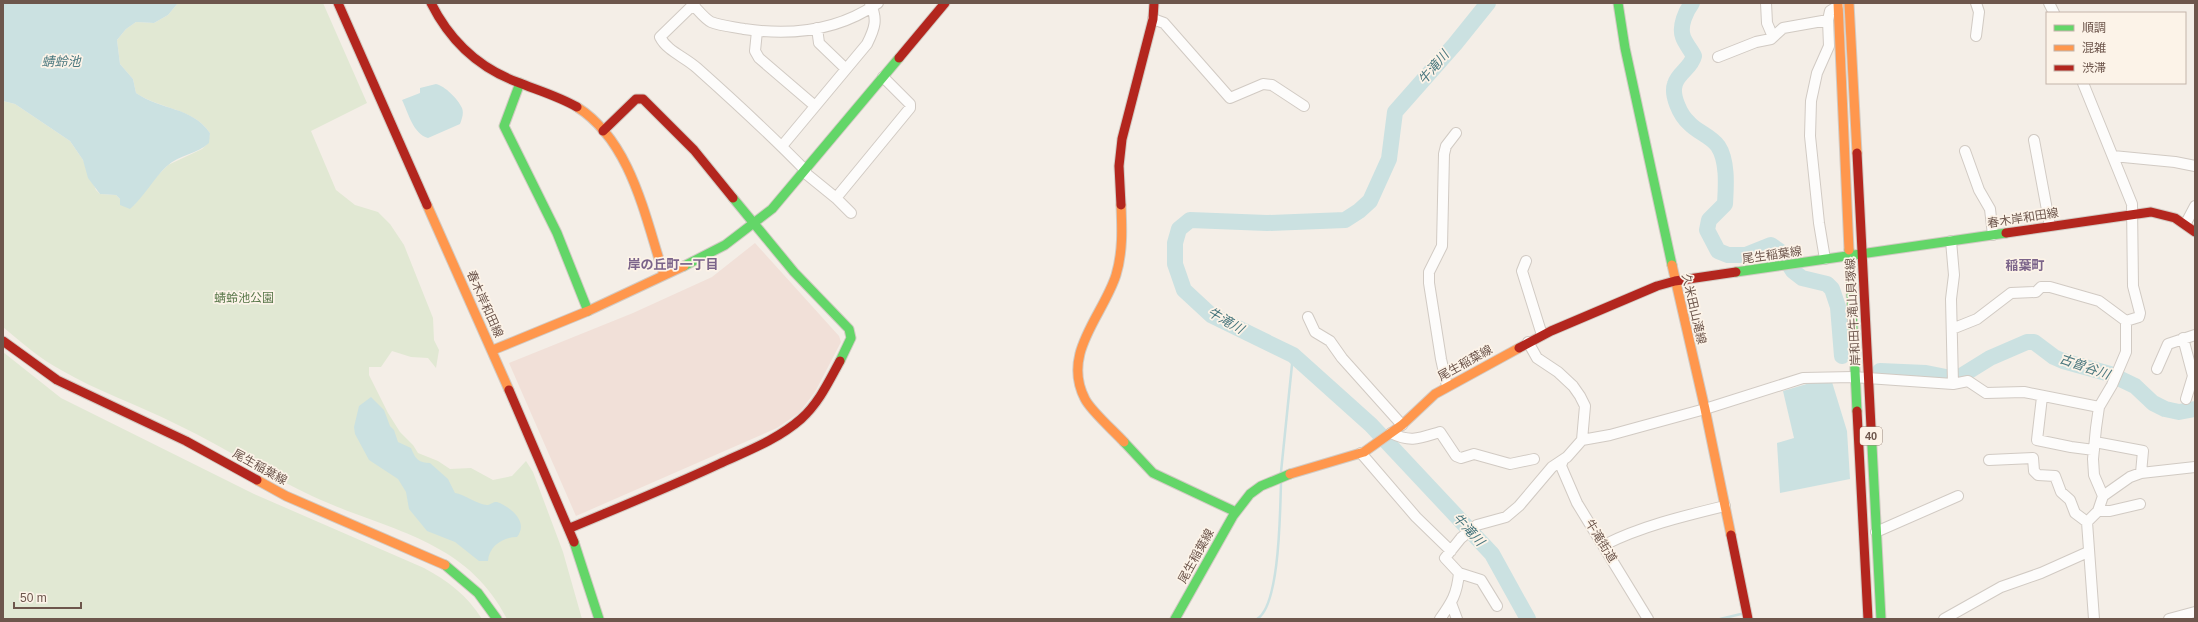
<svg xmlns="http://www.w3.org/2000/svg" width="2198" height="622" viewBox="0 0 2198 622" font-family="Arial,'Noto Sans JP',sans-serif">
  <style>
    .commercial { fill: #f1e0d8 }
    .green { fill: #e1e8d3 }
    .water { fill: #cbe1e1 }
    .lines { fill: none; stroke-linecap: round; stroke-linejoin: round }
    .stream { stroke: #cbe1e1; stroke-width: 2.5 }
    .river { stroke: #cbe1e1; stroke-width: 16 }
    .street-casing { stroke: #d1cac3; stroke-width: 12 }
    .fast-casing { stroke: #d2cbc4; stroke-width: 11 }
    .slow-casing { stroke: #d2cbc4; stroke-width: 11 }
    .jam-casing { stroke: #d2cbc4; stroke-width: 11 }
    .street { stroke: #fdfcfb; stroke-width: 10 }
    .fast { stroke: #63d668; stroke-width: 9 }
    .slow { stroke: #ff974d; stroke-width: 9 }
    .jam { stroke: #b3261e; stroke-width: 9 }
    .labels { text-anchor: middle; stroke-width: 3.5; stroke-linejoin: round; paint-order: stroke }
    .shield { fill: #fcf3e8; stroke: #98857b; stroke-width: 1 }
    .shield-label { font-size: 11px; font-weight: bold; fill: #6d564c }
    .street-label { font-size: 12px; fill: #6d564c; stroke: #fcf3e8 }
    .park-label { font-size: 12px; fill: #587749; stroke: #fcf3e8 }
    .water-label { font-size: 13px; font-style: italic; fill: #49777e; stroke: #fcf3e8 }
    .neighbourhood-label { font-size: 13px; font-weight: bold; fill: #7b648a; stroke: #fcf3e8 }
  </style>
  <rect width="100%" height="100%" fill="#f4eee7"/>
  <path class="commercial" d="M755,243l84,93 2,6 -26,50 -16,21 -22,15 -201,88 -67,-153 124,-50 79,-36z"/>
  <path class="green" d="M178,3h145l44,100 -56,28 25,59 19,15 23,7 12,12 14,21 29,73 1,22 5,10 -3,18 -8,-10 -17,-1 -19,-6 -11,16h-12v8l19,38 12,19 13,13 5,8 20,8 12,8 21,-1 22,12 19,-4 14,-15 7,11 30,80 19,67h-75c-41,-81 -120,-88 -195,-123 -47,-22 -90,-50 -136,-72 -38,-19 -79,-33 -115,-54 -21,-11 -40,-28 -58,-43v-226l12,3 55,37 13,19 13,30 4,4 16,1 4,4 14,6 21,-27 13,-13 34,-16 6,-6 2,-10c-18,-26 -49,-23 -74,-40l-3,-14 -13,-15 -3,-24 9,-11 10,-7 18,1 14,-8z
    M3,352l58,46 193,96 170,74c24,13 43,27 58,51h-479z"/>
  <path class="water" d="M3,3h175l-10,12 -14,8 -18,-1 -10,7 -9,11 3,24 13,15 3,14c26,18 55,13 74,40l-1,10c-12,11 -30,12 -42,23 -14,13 -23,31 -37,43l-10,-4v-6l-4,-4 -16,-1 -12,-16 -5,-18 -13,-19 -55,-37 -12,-3z
    M436,84c9,2 22,15 26,24 2,5 0,11 -2,16l-32,14c-15,-4 -20,-26 -26,-38l18,-7v-5z
    M1832,382l15,49 3,48 -70,14 -3,-50 17,-5 -11,-47 27,-8z
    M371,397l13,13 6,16 4,4 4,12 13,6c4,10 7,15 19,15l18,16 7,14c9,1 25,13 33,12 4,-1 4,-3 9,-3 14,5 32,20 20,35 -14,0 -28,9 -29,24h-9l-24,-19 -28,-11 -18,-22 -3,-17 -8,-13 -29,-19 -14,-26 -1,-7 5,-21z"/>
  <g class="lines">
    <path class="stream" d="M1281,472l12,-117
      M1257,619c23,-13 23,-109 24,-136
      M1720,619l21,-5"/>
    <path class="river" d="M1488,3l-33,41 -60,68 -6,47 -19,42 -11,10 -14,9 -78,3 -77,-3 -11,9 -4,14v21l9,26 27,25 82,40 78,70 121,129 36,65
      M1692,3c-6,8 -13,23 -9,34 2,6 8,13 11,19 -3,12 -16,17 -19,28 -4,11 5,31 14,39 8,9 22,13 29,23 10,15 8,41 7,58l-16,16 -2,10 11,21 10,4h18l25,-10 10,7 12,19 9,7 25,6 5,5 6,18 4,49
      M1880,371l46,2 25,5 10,-2 29,-18 37,-16h7l20,15 9,4 47,13 25,12 18,17 12,6 14,3 16,-3"/>
    <g class="street-casing">
      <path id="street" d="M695,3l-35,34c7,14 25,20 37,31 37,33 74,67 109,103
        M1766,3l1,20 6,14
        M1976,3l3,9 -3,24
        M2049,3l5,10
        M693,5c5,5 12,14 18,17 10,4 23,5 33,7 47,7 94,2 134,-26
        M1153,19l11,4 66,75 33,-14 9,1 32,21
        M817,28l2,15 27,26
        M757,31l-2,20 4,7 56,48
        M1718,57l38,-15 15,-3 12,-11 45,-8 2,-9 8,-5
        M2083,83l49,121 1,82 7,27 -1,4 -13,4v31l-14,33 -13,22 -3,21 -3,31 1,16 9,21
        M2034,140l16,86
        M782,146l85,-102c8,-16 11,-25 3,-41
        M1965,151l14,39 11,19 3,26
        M2113,156l62,6 20,4
        M804,172l32,26 15,15
        M836,198l74,-90v-4l-27,-27
        M2186,223l9,-17
        M1951,241l3,34 -3,24 2,85
        M1825,259l-6,-36 -9,-87 1,-35 6,-28 12,-27 -1,-26
        M1526,261l-4,10 20,64
        M1308,317l7,15 15,9 12,17 60,67
        M1952,329l25,-10 34,-26 25,-1 5,-5h9l49,14 27,20
        M2183,338l10,38 -7,23
        M2157,369l11,-25 27,-9
        M1447,386l-6,-27 -12,-76v-11l13,-26 2,-92 2,-8 10,-13
        M2042,397l-5,43 34,7 23,3
        M1391,433c20,10 29,5 49,-1l16,24 5,2 13,-4 36,10 24,-5
        M1582,440l28,-5 95,-26 98,-31 50,-1 100,7 15,-3 18,12 38,-1 75,15
        M2095,442l48,9 -2,22
        M1361,453l55,64 35,34
        M1563,460l-2,6 16,37 71,116
        M1989,460l44,-2 1,13 4,4 17,1 6,16 9,8 5,13 12,9
        M2098,511h12l30,-7
        M1876,532l82,-36
        M1604,545c38,-19 80,-29 121,-39
        M1459,573l22,7 16,26
        M1451,603l6,16
        M1440,619c12,-17 17,-25 19,-46l-14,-15 16,-20 16,-13 29,-8 13,-11 33,-39 15,-10 15,-17 3,-34 -5,-10 -7,-10 -15,-14 -21,-14 -9,-16
        M1944,619l57,-32 40,-14 47,-21
        M2094,619l-7,-97 11,-11 5,-15 27,-19 11,-4 54,-6
        M2169,619l26,-7"/>
    </g>
    <g class="fast-casing">
      <path id="fast" d="M1618,3l7,45 47,217
        M520,83l-16,43 53,107 31,78
        M733,198l61,74 55,57 2,9 -11,23
        M1849,250l8,161
        M684,266l41,-21 47,-36 127,-151
        M1736,272l270,-39
        M1871,427l10,192
        M1124,442l29,31 83,39
        M574,542l25,77
        M445,565l33,28 19,26
        M1175,619l58,-103 17,-22 11,-8 29,-12"/>
    </g>
    <g class="slow-casing">
      <path id="slow" d="M1838,3l11,247
        M1849,3l8,150
        M577,107c55,35 68,111 87,168
        M427,205l82,185
        M1121,205c1,23 2,47 -5,70 -13,41 -55,78 -31,124 6,12 29,32 39,43
        M1672,265l33,144 26,126
        M493,350l95,-39 96,-45
        M1290,474l74,-22 38,-27 33,-31 84,-46
        M257,480l29,16 159,69"/>
    </g>
    <g class="jam-casing">
      <path id="jam" d="M338,3l89,202
        M431,3c19,38 46,64 86,79 20,8 41,14 60,25
        M899,58l46,-55
        M603,131l33,-32h7l51,51 39,48
        M1857,153l14,274
        M1121,205l-2,-39 3,-27 31,-120 1,-16
        M2006,233l145,-21 24,6 20,14
        M3,341l54,39 129,61 71,39
        M1519,348l32,-17 106,-45 18,-5 61,-9
        M509,390l65,152
        M1857,411l11,208
        M570,528c50,-21 100,-41 149,-64 28,-13 58,-24 82,-45 18,-16 28,-38 39,-58
        M1731,535l17,84"/>
    </g>
    <use href="#street" class="street"/>
    <use href="#fast" class="fast"/>
    <use href="#slow" class="slow"/>
    <use href="#jam" class="jam"/>
  </g>
  <g class="labels">
    <rect class="shield" x="1860" y="427" width="22" height="18" rx="3"/>
    <g class="shield-label">
      <text x="1871" y="440">40</text>
    </g>
    <g class="street-label">
      <text transform="translate(2023 218) rotate(-9)" y="4">春木岸和田線</text>
      <text transform="translate(1772 255) rotate(-8)" y="4">尾生稲葉線</text>
      <text transform="translate(485 304) rotate(66)" y="4">春木岸和田線</text>
      <text transform="translate(1694 309) rotate(77)" y="4">久米田山滝線</text>
      <text transform="translate(1853 312) rotate(-93)" y="4">岸和田牛滝山貝塚線</text>
      <text transform="translate(1465 363) rotate(-29)" y="4">尾生稲葉線</text>
      <text transform="translate(260 467) rotate(29)" y="4">尾生稲葉線</text>
      <text transform="translate(1601 541) rotate(58)" y="4">牛滝街道</text>
      <text transform="translate(1196 556) rotate(-61)" y="4">尾生稲葉線</text>
    </g>
    <g class="park-label">
      <text x="244" y="302">蜻蛉池公園</text>
    </g>
    <g class="water-label">
      <text x="61" y="66">蜻蛉池</text>
      <text transform="translate(1433 67) rotate(-50)" y="5">牛滝川</text>
      <text transform="translate(1226 320) rotate(30)" y="5">牛滝川</text>
      <text transform="translate(2085 366) rotate(19)" y="5">古曽谷川</text>
      <text transform="translate(1469 529) rotate(47)" y="5">牛滝川</text>
    </g>
    <g class="neighbourhood-label">
      <text x="673" y="269">岸の丘町一丁目</text>
      <text x="2025" y="270">稲葉町</text>
    </g>
  </g>
  <rect width="2198" height="622" fill="none" stroke="#6d564c" stroke-width="8"/>
  <rect x="2046" y="12" width="140" height="72" fill="#fcf3e8" stroke="#c3b4aa"/>
  <rect x="2054" y="25" width="20" height="6" fill="#63d668" stroke="#c3b4aa"/>
  <text x="2082" y="32" font-size="12" fill="#6d564c">順調</text>
  <rect x="2054" y="45" width="20" height="6" fill="#ff974d" stroke="#c3b4aa"/>
  <text x="2082" y="52" font-size="12" fill="#6d564c">混雑</text>
  <rect x="2054" y="65" width="20" height="6" fill="#b3261e" stroke="#c3b4aa"/>
  <text x="2082" y="72" font-size="12" fill="#6d564c">渋滞</text>
  <path d="M14 602v6h67v-6" fill="none" stroke="#6d564c" stroke-width="2"/>
  <text x="20" y="602" font-size="12" fill="#6d564c" stroke="#fcf3e8" stroke-width="3" paint-order="stroke">50 m</text>
</svg>
